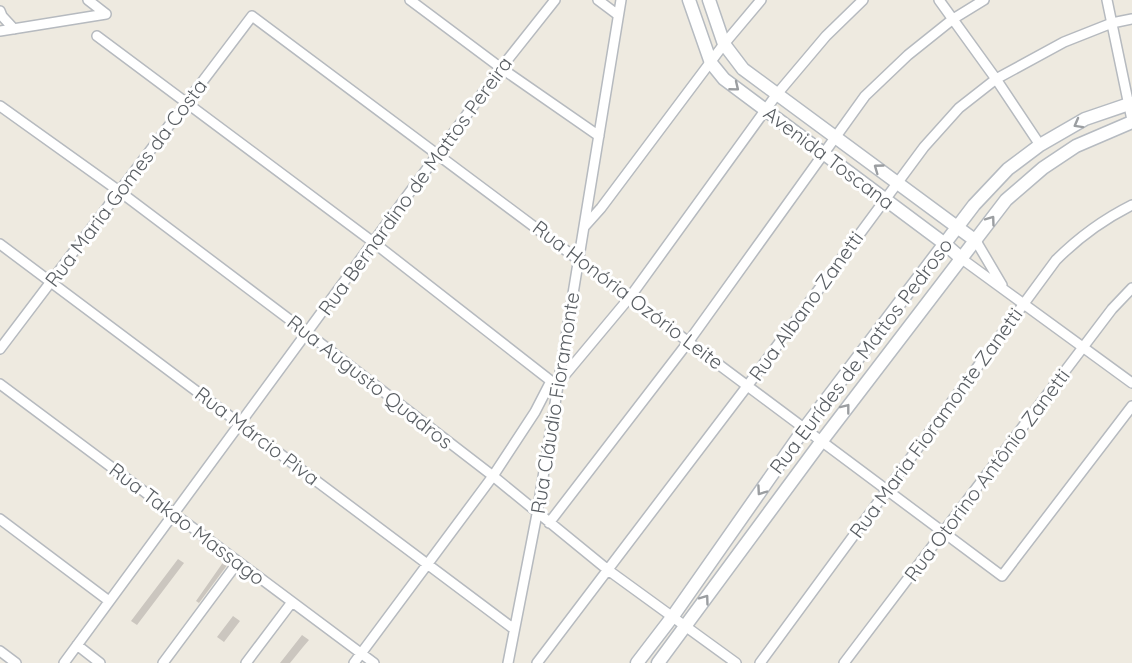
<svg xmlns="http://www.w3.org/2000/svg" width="1132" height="663" viewBox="0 0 1132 663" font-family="Quicksand,sans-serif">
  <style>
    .building { fill: #cbc6bf }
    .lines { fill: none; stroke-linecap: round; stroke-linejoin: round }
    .street-casing { stroke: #b6babf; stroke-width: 12 }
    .secondary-casing { stroke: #b6bbc1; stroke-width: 15 }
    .street { stroke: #fff; stroke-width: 9 }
    .secondary { stroke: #fff; stroke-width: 12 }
    .oneway { stroke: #9b9ea1 }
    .labels { text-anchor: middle; stroke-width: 6; stroke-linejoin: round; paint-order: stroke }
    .street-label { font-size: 20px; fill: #595e63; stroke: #fff }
  </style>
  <rect width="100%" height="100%" fill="#eeeae0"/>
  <path class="building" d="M178,559l6,4 -47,62 -6,-4z
    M224,561l4,3 -29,39 -3,-2z
    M233,616l7,5 -16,21 -7,-5z
    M302,635l7,5 -6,7 -13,16h-10z"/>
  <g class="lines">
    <g class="street-casing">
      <path id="street" d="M88,0l18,14
        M410,0l91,68 98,68
        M598,0l20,15
        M939,0l57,79 44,66
        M1107,0l25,120
        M0,11l2,5 12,13
        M0,31l106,-17
        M97,36l276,206 178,139
        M0,106l119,85 187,141 187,144 115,94 128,93
        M584,227l17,-19 123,-164 37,-44
        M976,241l26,44
        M0,244l514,385
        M962,259l170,124
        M0,349l252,-333c251,186 501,373 750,560l130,-170
        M559,382l71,-85 147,-203 49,-58 37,-36
        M0,384l374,279
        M0,519l109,82
        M549,523l140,-182 176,-245 43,-41 45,-36 31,-19
        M77,645l23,18
        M0,651l16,12
        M64,663l437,-595 54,-68
        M163,663l75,-101
        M246,663l46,-61
        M354,663l139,-187 42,-64 16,-31
        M508,663l29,-149 84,-514
        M537,663l211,-278 176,-238 35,-39 37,-29 68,-37 48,-19 20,-4
        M760,663l296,-403c23,-23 46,-40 76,-55
        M844,663l268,-354 20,-21"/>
    </g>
    <g class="secondary-casing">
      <path id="secondary" d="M689,0l22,63 13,16 221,165 17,15
        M709,0l15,44 19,25 233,172
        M637,663l36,-47 131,-187 170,-224 34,-36 32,-24 45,-26 47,-16
        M658,663l163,-221 185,-242 37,-32 33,-22 56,-24"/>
    </g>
    <use href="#street" class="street"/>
    <use href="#secondary" class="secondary"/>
  </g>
  <defs><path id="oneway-chevron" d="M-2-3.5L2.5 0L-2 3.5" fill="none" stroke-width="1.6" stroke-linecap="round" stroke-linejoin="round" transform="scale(1.5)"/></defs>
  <g class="oneway">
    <use href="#oneway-chevron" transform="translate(735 87) rotate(39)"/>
    <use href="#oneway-chevron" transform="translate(1078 124) rotate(151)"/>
    <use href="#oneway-chevron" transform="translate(878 168) rotate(-144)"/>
    <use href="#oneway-chevron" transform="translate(991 220) rotate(-54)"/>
    <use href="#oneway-chevron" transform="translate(846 408) rotate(-52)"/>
    <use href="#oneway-chevron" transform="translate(761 491) rotate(125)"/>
    <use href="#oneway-chevron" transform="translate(705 599) rotate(-54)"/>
  </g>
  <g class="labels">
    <g class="street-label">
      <text transform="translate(829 158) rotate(37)" y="7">Avenida Toscana</text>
      <text transform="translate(126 183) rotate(-53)" y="7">Rua Maria Gomes da Costa</text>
      <text transform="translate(415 186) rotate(-54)" y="7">Rua Bernardino de Mattos Pereira</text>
      <text transform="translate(628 295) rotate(37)" y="7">Rua Honória Ozório Leite</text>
      <text transform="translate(806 306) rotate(-54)" y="7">Rua Albano Zanetti</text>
      <text transform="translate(861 356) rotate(-53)" y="7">Rua Eurídes de Mattos Pedroso</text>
      <text transform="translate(370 382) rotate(38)" y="7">Rua Augusto Quadros</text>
      <text transform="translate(555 403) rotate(-81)" y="7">Rua Cláudio Fioramonte</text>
      <text transform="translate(936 423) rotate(-54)" y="7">Rua Maria Fioramonte Zanetti</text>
      <text transform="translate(257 436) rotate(37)" y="7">Rua Márcio Piva</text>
      <text transform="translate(987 475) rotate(-53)" y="7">Rua Otorino Antônio Zanetti</text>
      <text transform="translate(187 524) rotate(37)" y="7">Rua Takao Massago</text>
    </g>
  </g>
</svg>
